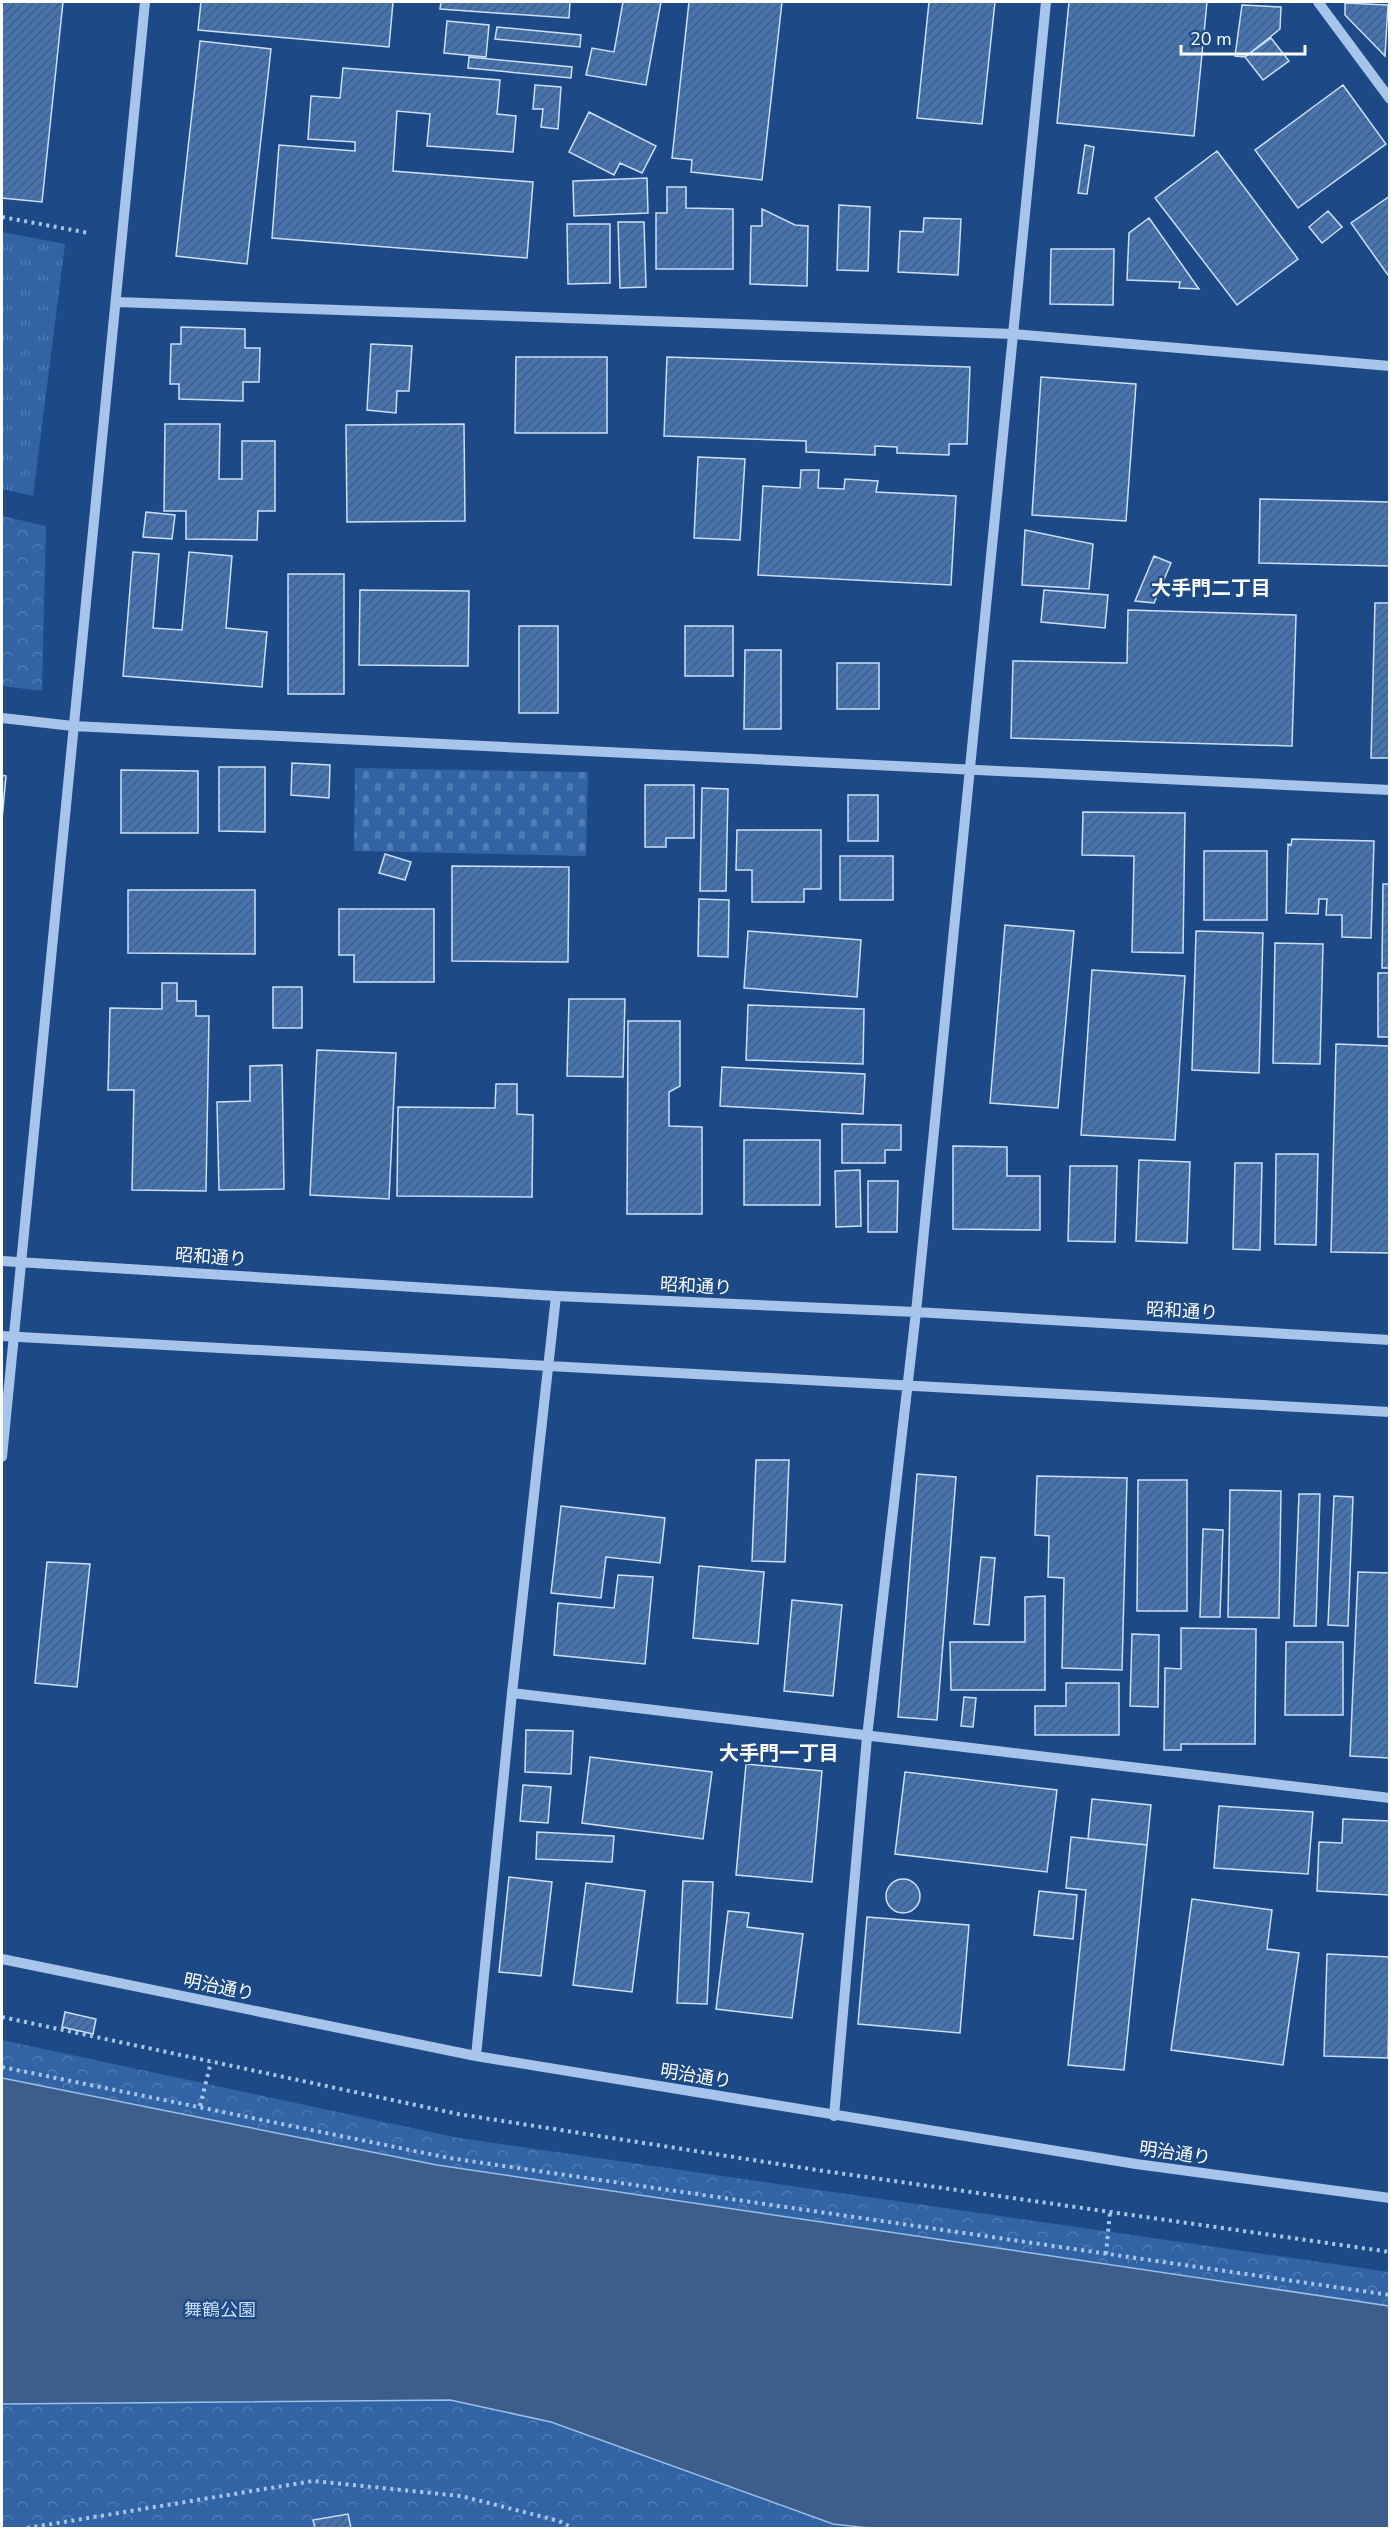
<svg xmlns="http://www.w3.org/2000/svg" width="1391" height="2530" viewBox="0 0 1391 2530" font-family="'Nunito Sans','Noto Sans JP',sans-serif">
  <style>
    .grass { fill: url(#grass-tufts) }
    .cemetery { fill: url(#cemetery-stones) }
    .park { fill: url(#park-crowns) }
    .water { fill: #3d5e8a; stroke: #9abfed; stroke-width: 1.5 }
    .building { fill: url(#building-hatch); stroke: #cbdff8; stroke-width: 1.5 }
    .lines { fill: none; stroke-linecap: round; stroke-linejoin: round }
    .path { stroke: #a7c4eb; stroke-width: 4; stroke-dasharray: 3 4.5; stroke-linecap: butt }
    .minor { stroke: #a7c4eb; stroke-width: 10 }
    .labels { text-anchor: middle; stroke-width: 4.5; stroke-linejoin: round; paint-order: stroke }
    .street-label { font-size: 18px; fill: #fff; stroke: #1d4a87 }
    .park-label { font-size: 18px; fill: #cbdff8; stroke: #1d4a87 }
    .neighbourhood-label { font-size: 20px; font-weight: bold; fill: #fff; stroke: #1d4a87 }
  </style>
  <defs>
    <pattern id="grass-tufts" width="24" height="20" patternUnits="userSpaceOnUse" patternTransform="scale(1.5)"><rect width="24" height="20" fill="#3163a5"/><path d="M3 7l-1-3M5 7V3M7 7l1-3M15 17l-1-3M17 17v-4M19 17l1-3" fill="none" stroke="#507ab2"/></pattern>
    <pattern id="cemetery-stones" width="16" height="16" patternUnits="userSpaceOnUse" patternTransform="scale(1.5)"><rect width="16" height="16" fill="#3163a5"/><path d="M2 7V4a2 2 0 0 1 4 0v3zM10 15v-3a2 2 0 0 1 4 0v3z" fill="#507ab2"/></pattern>
    <pattern id="park-crowns" width="20" height="18" patternUnits="userSpaceOnUse" patternTransform="scale(1.5)"><rect width="20" height="18" fill="#3163a5"/><path d="M2 6a3 3 0 1 1 6 0M12 15a3 3 0 1 1 6 0" fill="none" stroke="#507ab2"/></pattern>
    <pattern id="building-hatch" width="6" height="6" patternUnits="userSpaceOnUse" patternTransform="scale(1.5)"><rect width="6" height="6" fill="#4674b0"/><path d="M-1 1l2-2M0 6l6-6M5 7l2-2" fill="none" stroke="#495e79"/></pattern>
  </defs>
  <rect width="100%" height="100%" fill="#1d4a87"/>
  <path class="grass" d="M2,232l63,12 -32,252 -31,-7z"/>
  <path class="cemetery" d="M355,768l233,4 -2,84 -232,-5z"/>
  <path class="park" d="M2,516l44,10 -4,165 -40,-5z
    M2,2040l457,98 930,134v256h-1387z"/>
  <path class="water" d="M2,2078l435,87 952,141v222h-520l-36,-4 -282,-102 -101,-22 -448,4z"/>
  <path class="building" d="M2,2h61l-21,200 -40,-4z
    M201,2h192l-4,45 -191,-17z
    M441,2h129l-1,16 -129,-9z
    M623,2h38l-15,83 -60,-10 6,-27 22,4z
    M689,2h93l-20,178 -71,-8 1,-12 -20,-2z
    M929,2h66l-13,122 -65,-6z
    M1069,2h138l-13,134 -137,-13z
    M1345,3l43,2 -3,51 -40,-41z
    M1242,5l39,2 -1,22 -35,28 -10,-1z
    M447,21l42,4 -3,32 -42,-4z
    M497,27l84,8 -1,12 -85,-8z
    M1271,38l18,23 -26,19 -18,-23z
    M200,41l71,8 -24,215 -71,-8z
    M469,57l103,10 -1,11 -103,-10z
    M343,68l157,12 -3,34 19,2 -3,36 -86,-6 3,-32 -33,-3 -4,60 140,11 -6,76 -255,-20 7,-93 76,6v-9l-47,-3 3,-43 29,2z
    M535,85l26,2 -3,42 -17,-2 2,-18h-10z
    M1343,85l43,59 -88,64 -43,-58z
    M589,112l67,34 -14,27 -22,-10 -6,12 -45,-23z
    M1085,145l9,2 -7,47 -9,-1z
    M1217,151l81,108 -61,46 -82,-107z
    M647,178l1,35 -74,3 -1,-35z
    M667,187h19v21l47,1v60h-77v-56h11z
    M1390,196v82l-39,-55z
    M839,205l31,2 -2,64 -31,-1z
    M762,209l33,16 13,1 -1,60 -57,-2 1,-58h11z
    M1328,211l14,16 -20,16 -13,-16z
    M924,218l37,1 -3,56 -60,-3 2,-41 23,1z
    M1149,218l50,71 -20,-1 1,-6 -53,-2 2,-47z
    M618,222h26l2,65 -26,1z
    M567,224h43v59l-42,1z
    M1051,249h63l-1,56 -63,-1z
    M181,327l64,2v19h15l-1,34h-16v19l-64,-2v-15h-9l1,-40h10z
    M371,344l41,2 -3,45h-12l-1,22 -29,-3z
    M516,357h91v76h-92z
    M667,357l303,10 -3,77h-18v11l-52,-2v-6l-22,-1v9l-69,-3v-11l-142,-5z
    M1041,377l95,7 -10,137 -94,-6z
    M165,424h55l-1,55h23v-38h33v70h-17l-1,29 -71,-1v-28h-22z
    M464,424l1,97 -118,1 -1,-97z
    M698,457l47,2 -5,81 -46,-2z
    M801,470h18l-1,18 26,1 1,-10 33,2 -2,11 80,4 -5,89 -193,-10 5,-89 37,2z
    M1260,499l130,3v64l-131,-3z
    M146,512l29,3 -3,24 -29,-2z
    M1025,530l68,14 -4,45 -67,-4z
    M133,552l26,2 -6,74 29,2 7,-78 43,4 -6,72 41,4 -5,55 -139,-11z
    M1154,556l17,7 -17,40 -19,-2z
    M288,574h56v120h-56z
    M360,590l109,1 -1,75 -109,-1z
    M1044,590l64,5 -3,33 -64,-6z
    M1375,603h15v155h-19z
    M1128,610l168,5 -4,131 -281,-8 2,-77 114,2z
    M519,626h39v87h-39z
    M685,626h48v50h-48z
    M745,650h36v79h-37z
    M837,663h42v46h-42z
    M292,763l38,2 -1,33 -38,-3z
    M219,767h46v65l-46,-1z
    M121,770l77,1v62h-77z
    M2,775l4,1 -4,44z
    M645,785h49v53h-28v9h-21z
    M702,788l26,1 -2,102h-26z
    M848,795h30v46h-30z
    M1083,812l102,1 -2,140 -51,-1 2,-96 -52,-1z
    M737,830h84v59h-17v13h-52v-32h-16z
    M1292,839l82,2 -3,97 -29,-1v-22h-16l1,-16h-8l-1,15 -32,-1 2,-69 3,1z
    M1204,851h63v69h-63z
    M385,854l26,8 -6,18 -26,-7z
    M840,856h53v44h-53z
    M452,866l117,1 -1,95 -116,-1z
    M1383,884h7v84h-8z
    M128,890h127v64l-127,-1z
    M699,899l30,1 -1,57 -30,-1z
    M339,909h95v73h-80v-27h-15z
    M1005,925l69,6 -16,177 -68,-5z
    M748,931l113,9 -4,57 -113,-9z
    M1196,931l67,2 -4,140 -67,-3z
    M1275,943l48,1 -3,120 -47,-1z
    M1092,970l93,6 -10,164 -94,-5z
    M1378,973h12v64h-12z
    M162,983h15v18h19v15h13l-3,175 -74,-1 2,-100h-26l2,-82 52,1z
    M273,987h29v41h-29z
    M569,999h56l-2,78 -56,-1z
    M748,1005l116,4 -1,55 -117,-4z
    M628,1021h52v65l-11,6v34l33,1v87h-75z
    M1336,1044l54,2v207l-59,-1z
    M317,1050l79,3 -7,146 -79,-4z
    M282,1065l2,124 -65,1 -2,-88 33,-1v-35z
    M722,1067l143,7 -2,40 -143,-8z
    M496,1084h21v30l16,1 -1,82 -135,-1 1,-89 97,1z
    M842,1124l59,1v25h-16v13h-43z
    M744,1140h76v65h-76z
    M953,1146l54,1v29h33v54l-87,-1z
    M1276,1154h42l-2,91 -41,-1z
    M1139,1160l51,2 -3,81 -51,-2z
    M1235,1163h27l-2,87 -27,-1z
    M1070,1166h47l-2,76 -47,-1z
    M860,1170l1,56 -25,1 -1,-56z
    M868,1181h30l-1,51h-29z
    M756,1460h33l-4,102 -33,-1z
    M917,1474l39,3 -19,243 -39,-3z
    M1037,1476l90,2 -5,192 -60,-2 2,-90 -16,-1 1,-41 -14,-1z
    M1138,1480h49v131h-50z
    M1230,1490l51,1 -2,127 -51,-1z
    M1299,1494h21l-4,132h-22z
    M1334,1496l19,1 -5,129 -20,-1z
    M561,1506l104,12 -5,45 -54,-6 -5,41 -50,-5z
    M1203,1529l20,1 -3,87h-20z
    M981,1557l14,1 -6,67 -15,-1z
    M47,1562l43,2 -13,123 -42,-4z
    M699,1566l65,6 -6,72 -65,-6z
    M1358,1572l32,1v185l-40,-2z
    M618,1575l35,2 -8,87 -91,-9 4,-52 56,5z
    M1045,1596v94h-94l-1,-48h75v-45z
    M792,1600l50,5 -9,91 -49,-5z
    M1181,1628l75,1 -1,115h-74v6h-17l1,-82 16,1z
    M1132,1634l27,1 -1,72 -28,-1z
    M1286,1642h57v73h-58z
    M1066,1683h53v52h-84v-29h31z
    M964,1697l12,1 -3,29 -12,-1z
    M526,1730l47,1 -2,43 -46,-2z
    M590,1757l122,15 -9,67 -121,-16z
    M746,1764l76,7 -10,111 -76,-7z
    M905,1772l152,18 -10,82 -152,-18z
    M523,1785l28,2 -3,36 -28,-2z
    M1092,1799l59,6 -4,40 -59,-6z
    M1219,1806l94,6 -5,62 -94,-6z
    M1343,1819l47,2v74l-73,-4 2,-49 23,1z
    M537,1832l77,4 -2,26 -76,-3z
    M1071,1837l76,8 -23,225 -56,-5 18,-175 -20,-2z
    M509,1877l43,5 -11,94 -42,-4z
    M886 1896a17 17 0 1 1 34 0a17 17 0 1 1-34 0Z
    M683,1881l30,1 -6,122 -30,-1z
    M586,1883l59,8 -13,101 -59,-7z
    M1039,1891l38,4 -4,44 -39,-4z
    M1192,1899l80,11 -5,39 32,4 -16,112 -112,-15z
    M728,1911l21,2 -2,14 56,7 -11,84 -76,-9z
    M867,1917l102,8 -9,108 -102,-9z
    M1327,1954l63,3 -2,101 -64,-2z
    M65,2012l31,7 -3,15 -31,-7z
    M348,2514l3,14h-36l-2,-8z"/>
  <g class="lines">
    <path class="path" d="M2,217l87,16
      M2,2017l456,97 359,56 573,82
      M2,2067l447,91 941,137
      M200,2106l11,-44
      M1106,2254l4,-42
      M27,2528l286,-47 148,15 98,25 14,7"/>
    <path class="minor" d="M1318,2l72,97
      M117,302l896,32 377,32
      M2,718l71,8 1317,64
      M2,1261l554,35 360,16 474,28
      M2,1336l1388,76
      M2,1457l143,-1455
      M512,1693l878,105
      M2,1959l474,97 660,108 254,34
      M476,2056l36,-363 44,-397
      M834,2116l33,-379 49,-425 130,-1310"/>
  </g>
  <g class="labels">
    <g class="street-label">
      <text transform="translate(211 1257) rotate(4)" y="6">昭和通り</text>
      <text transform="translate(696 1286) rotate(3)" y="6">昭和通り</text>
      <text transform="translate(1182 1311) rotate(3)" y="6">昭和通り</text>
      <text transform="translate(219 1987) rotate(12)" y="6">明治通り</text>
      <text transform="translate(696 2076) rotate(9)" y="6">明治通り</text>
      <text transform="translate(1175 2153) rotate(8)" y="6">明治通り</text>
    </g>
    <g class="park-label">
      <text x="220" y="2316">舞鶴公園</text>
    </g>
    <g class="neighbourhood-label">
      <text x="1211" y="595">大手門二丁目</text>
      <text x="779" y="1760">大手門一丁目</text>
    </g>
  </g>
  <rect width="1391" height="2530" fill="none" stroke="#ffffff" stroke-width="6"/>
  <path d="M1181 45v9h124v-9" fill="none" stroke="#ffffff" stroke-width="3"/>
  <text x="1190" y="45" font-size="18" fill="#ffffff" stroke="#1d4a87" stroke-width="4.5" paint-order="stroke">20 m</text>
</svg>
